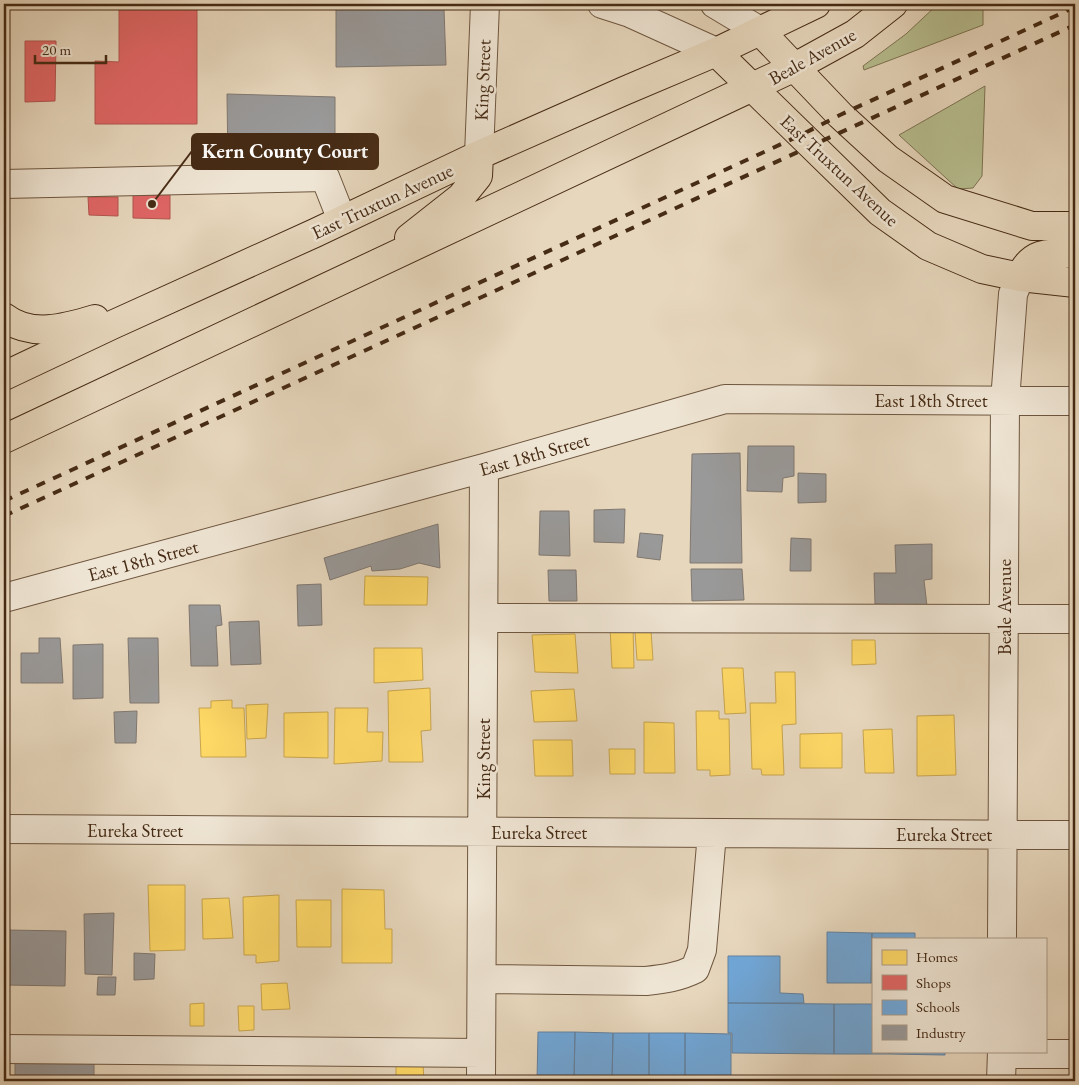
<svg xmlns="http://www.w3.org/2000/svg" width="1079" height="1085" viewBox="0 0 1079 1085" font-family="'EB Garamond',serif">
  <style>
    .green { fill: #b7be90; stroke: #7e7452 }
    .homes { fill: #ffd966; stroke: #c8a54e }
    .shops { fill: #e06666; stroke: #b2544e }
    .schools { fill: #6fa8dc; stroke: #6382a0 }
    .industry { fill: #999; stroke: #807871 }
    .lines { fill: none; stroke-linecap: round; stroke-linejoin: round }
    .minor-casing { stroke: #6e563f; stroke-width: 30 }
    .major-casing { stroke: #462b15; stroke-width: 30 }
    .minor { stroke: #efe5d4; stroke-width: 28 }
    .major { stroke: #e7d7bd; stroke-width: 28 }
    .rail { stroke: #462b15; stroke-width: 4; stroke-dasharray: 9 9; stroke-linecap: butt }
    .labels { text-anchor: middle; stroke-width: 5; stroke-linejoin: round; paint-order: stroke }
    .street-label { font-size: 19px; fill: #462b15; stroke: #efe5d4 }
    .leader { fill: none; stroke: #462b15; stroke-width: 2 }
    .callout-dot { fill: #462b15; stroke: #efe5d4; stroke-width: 2 }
    .callout { fill: #462b15; stroke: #462b15; stroke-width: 2 }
    .callout-label { font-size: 20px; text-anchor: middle; font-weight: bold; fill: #fff }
  </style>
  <rect width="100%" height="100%" fill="#e7d7bd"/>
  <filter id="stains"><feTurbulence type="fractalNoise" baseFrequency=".004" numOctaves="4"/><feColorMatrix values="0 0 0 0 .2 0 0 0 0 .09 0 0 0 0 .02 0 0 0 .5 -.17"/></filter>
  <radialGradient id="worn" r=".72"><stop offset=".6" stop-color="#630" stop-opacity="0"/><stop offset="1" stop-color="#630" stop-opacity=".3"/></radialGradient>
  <path class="green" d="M938,4h45v21l-119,45 -1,-4 43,-32z
    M985,86l-3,90 -9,12 -15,1 -59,-54z"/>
  <path class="homes" d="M365,576l63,1 -1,28h-63z
    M610,627h23l1,41h-22z
    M651,630l2,30h-16l-2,-28z
    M575,634l3,39 -43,-1 -3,-37z
    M852,640h23l1,24 -24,1z
    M374,648h48l1,32 -49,3z
    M722,668h21l3,45 -21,1z
    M775,672h20l1,52 -14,1 2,50h-22l-1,-6h-9l-2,-66h26z
    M430,688l1,42 -10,1 2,31h-34l-1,-71z
    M574,689l3,32 -43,1 -3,-31z
    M232,700v8h12l2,49h-45l-2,-49h12v-7z
    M268,704l-2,34 -19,1 -1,-34z
    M335,708h33l-1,24h16l-1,29 -48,3z
    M696,711h23v8h10l1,56 -20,1v-6h-13z
    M328,712v46l-44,-1v-44z
    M954,715l2,60 -39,1v-60z
    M644,722l30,1 1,50h-31z
    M892,729l2,44h-29l-2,-43z
    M842,733v35h-42v-34z
    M533,740h39l1,36h-38z
    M609,749h26v25h-25z
    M148,885h37v65l-35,1z
    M342,889l42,1 1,39h7v34h-50z
    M279,895v66l-23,2v-8h-12l-1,-58z
    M229,898l4,40 -30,1 -1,-40z
    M296,900h35v47h-34z
    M287,983l3,26 -28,1 -1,-26z
    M204,1003v23h-14v-22z
    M238,1006h16v24l-15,1z
    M396,1064h27l1,17h-54v-3l26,-1z"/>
  <path class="shops" d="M119,6l78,1v117h-102v-63l24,1z
    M25,41h31l-1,60 -30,1z
    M133,190l37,1v28l-37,-1z
    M88,197h30v19l-29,-1z"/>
  <path class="schools" d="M827,932l45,1 -1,50h-44z
    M872,933h43v6h-42v44h-2z
    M728,956h52v37l23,1 1,9h-76z
    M728,1003l106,1v50l-102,-1v-20h-4z
    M834,1004h39v47h16v3h-55z
    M538,1032h37l-1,49h-37z
    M575,1032l38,1 -1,48h-38z
    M613,1033h36v48h-37z
    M649,1033h36v48h-36z
    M685,1033l46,1v47h-46z
    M889,1051h56v4l-56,-1z"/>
  <path class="industry" d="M336,9h108l2,56 -110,2z
    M227,94l108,3v73l-107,1z
    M748,446h46v30l-11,2 -1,14 -35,-1z
    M740,453l2,110h-52l2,-109z
    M798,473l28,1v28l-28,1z
    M625,509l-1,34 -30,-1v-32z
    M540,511h29l1,45 -31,-1z
    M438,524l2,44 -21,-5 -19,6 -28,2 -1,-5 -41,14 -6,-22z
    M640,533l23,2 -3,25 -23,-3z
    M791,538l20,1v32h-21z
    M932,544v35l-8,1 3,26 -52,-2 -1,-31h22l-1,-28z
    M691,569h51l2,31 -52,1z
    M548,570h28l1,31h-28z
    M321,584l1,41 -24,1 -1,-41z
    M189,605h31l2,20 -6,1 2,40h-27z
    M259,621l2,43 -30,1 -2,-43z
    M39,638h21l3,45h-42v-30h18z
    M128,638h30l1,65h-29z
    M103,644v54l-30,1v-54z
    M137,711l-1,32h-21l-1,-31z
    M114,913l-2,62 -27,-1 -1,-60z
    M7,930l59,1 -1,55 -60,-1z
    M134,953l21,1 -1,25 -20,1z
    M98,977h18l-1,18h-18z
    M15,1059h79v22h-79z"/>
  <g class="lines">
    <g class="minor-casing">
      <path id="minor" d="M602,4l28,9 86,39
        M715,4l45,27
        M479,155l6,-151
        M4,184l321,-7 17,43
        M4,598l480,-130 241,-69 350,2
        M484,618l591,1
        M4,829l1071,6
        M1002,939l3,-538 8,-107 7,-17
        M482,979l164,2c18,-2 33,-4 49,-12l7,-19 10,-117
        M4,1049l477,4
        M1002,1054h73
        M481,1081l3,-613
        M1001,1081l1,-30"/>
    </g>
    <g class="major-casing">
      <path id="major" d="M760,31l80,84 48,44 57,40 87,27h43
        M716,52l164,160 48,34 54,23 38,8 55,6
        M409,238l52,-41 17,-21 1,-21
        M1020,277c12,-27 29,-24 55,-23
        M4,317c27,21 61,11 91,2
        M4,376l108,-51 203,-92 164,-78 145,-64 92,-39 100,-48
        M4,439l791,-372 60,-33 38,-30"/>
    </g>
    <use href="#minor" class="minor"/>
    <use href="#major" class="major"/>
    <path class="rail" d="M4,501l797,-366 39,-20 235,-108
      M4,516l1071,-491"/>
  </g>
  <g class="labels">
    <g class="street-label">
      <text transform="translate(812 56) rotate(-29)" y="7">Beale Avenue</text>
      <text transform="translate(482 80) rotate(-88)" y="7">King Street</text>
      <text transform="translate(840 170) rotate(43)" y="7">East Truxtun Avenue</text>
      <text transform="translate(382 201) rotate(-25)" y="7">East Truxtun Avenue</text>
      <text x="931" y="407">East 18th Street</text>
      <text transform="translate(534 454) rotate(-16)" y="7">East 18th Street</text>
      <text transform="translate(143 560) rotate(-15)" y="7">East 18th Street</text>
      <text transform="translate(1004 607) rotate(-90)" y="7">Beale Avenue</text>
      <text transform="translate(483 759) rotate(-90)" y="7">King Street</text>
      <text x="135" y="837">Eureka Street</text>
      <text x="539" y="839">Eureka Street</text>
      <text x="944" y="841">Eureka Street</text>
    </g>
  </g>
  <path class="leader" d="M152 204L192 151"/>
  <circle class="callout-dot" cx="152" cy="204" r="5"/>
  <rect class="callout" x="192" y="134" width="186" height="35" rx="5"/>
  <g class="callout-label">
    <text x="285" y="158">Kern County Court</text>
  </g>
  <rect width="1079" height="1085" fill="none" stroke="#e7d7bd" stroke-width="20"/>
  <rect x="5" y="5" width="1069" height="1075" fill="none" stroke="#462b15" stroke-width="2.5"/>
  <rect x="10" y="10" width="1059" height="1065" fill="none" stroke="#462b15"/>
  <rect x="872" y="938" width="175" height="115" fill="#efe5d4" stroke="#ab9b88"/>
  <rect x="882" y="950" width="25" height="15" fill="#ffd966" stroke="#ab9b88"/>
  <text x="916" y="962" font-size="15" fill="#462b15">Homes</text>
  <rect x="882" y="975" width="25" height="15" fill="#e06666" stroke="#ab9b88"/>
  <text x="916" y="988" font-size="15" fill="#462b15">Shops</text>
  <rect x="882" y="1000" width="25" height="15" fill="#6fa8dc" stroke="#ab9b88"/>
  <text x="916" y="1012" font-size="15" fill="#462b15">Schools</text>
  <rect x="882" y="1025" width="25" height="15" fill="#999999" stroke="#ab9b88"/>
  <text x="916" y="1038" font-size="15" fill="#462b15">Industry</text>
  <path d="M35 55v8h71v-8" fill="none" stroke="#462b15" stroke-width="2.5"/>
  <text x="42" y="55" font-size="15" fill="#462b15" stroke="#efe5d4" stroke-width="4" paint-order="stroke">20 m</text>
  <rect width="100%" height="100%" filter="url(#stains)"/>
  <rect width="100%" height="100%" fill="url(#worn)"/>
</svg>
